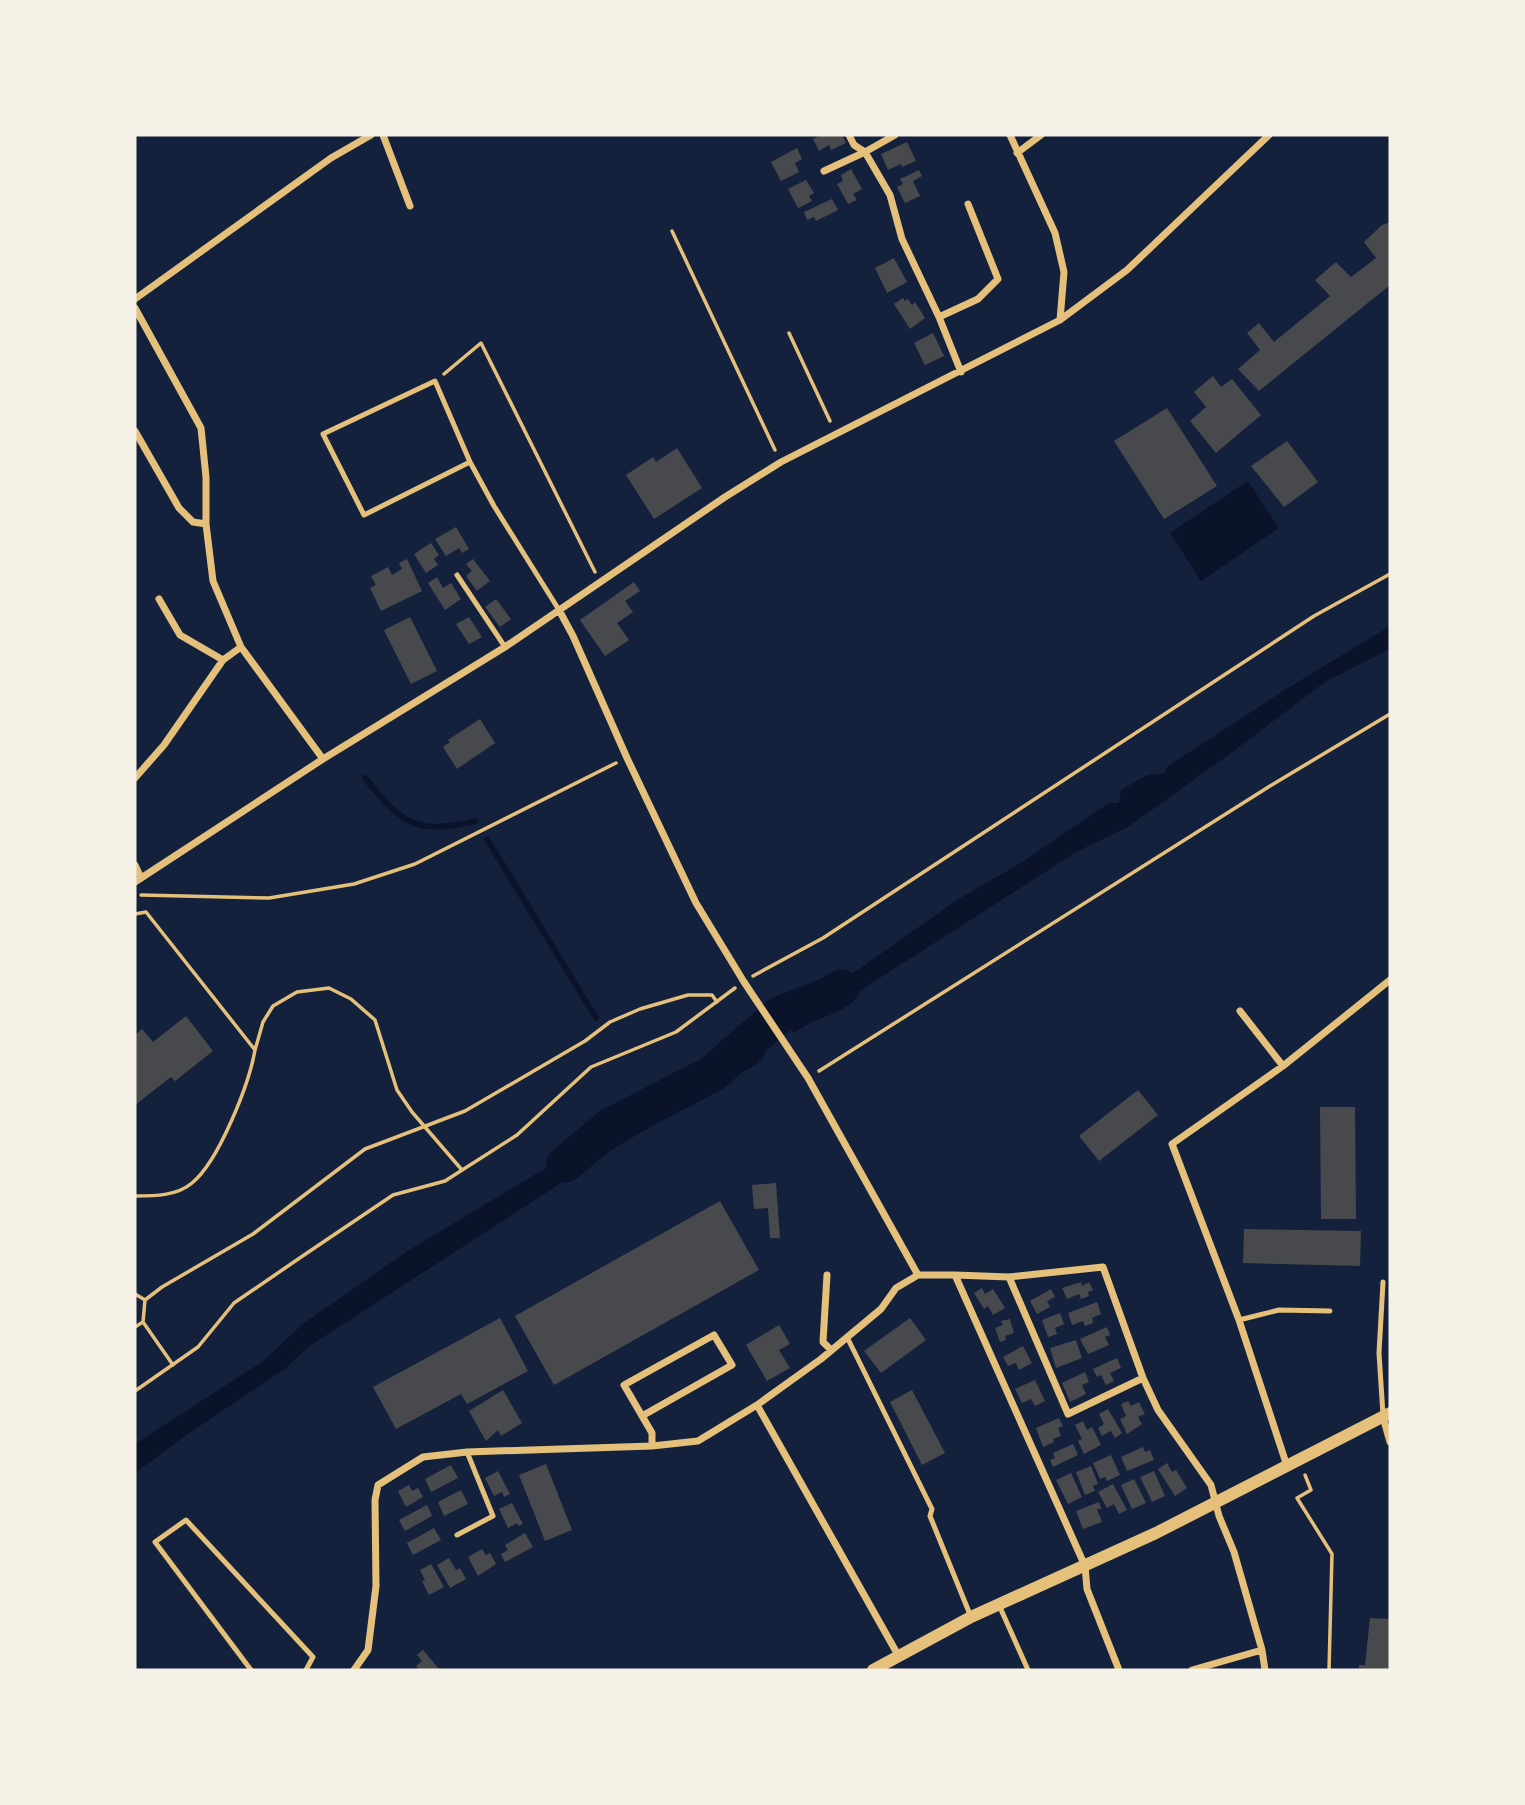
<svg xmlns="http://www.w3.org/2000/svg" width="1525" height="1805" viewBox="0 0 1525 1805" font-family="Spectral,serif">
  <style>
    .water { fill: #0b132b }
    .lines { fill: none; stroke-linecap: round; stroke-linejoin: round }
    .stream { stroke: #0b132b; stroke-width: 6 }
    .river { stroke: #0b132b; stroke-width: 37 }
    .building { fill: #48494c }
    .path { stroke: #e5c07b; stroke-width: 3.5 }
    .service { stroke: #e5c07b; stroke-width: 5 }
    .minor { stroke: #e5c07b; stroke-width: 7 }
    .tertiary { stroke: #e5c07b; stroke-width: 12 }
  </style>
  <rect width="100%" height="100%" fill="#14213d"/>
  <path class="water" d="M1248,481l31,47 -78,53 -31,-48z
    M1390,626v23l-65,33 -98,74 -99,71 -50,24 -284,182 -17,-16 41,-19 139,-98 62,-36 90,-61h10l2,-13 26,-15 17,-1 4,-8 120,-78z
    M756,1038l9,17 -8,9 -134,79 -315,204 -22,21 -98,66 -53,39v-29l127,-82 42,-39 105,-73 279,-167z"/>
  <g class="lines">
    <path class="stream" d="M365,778c37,46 51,57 111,43
      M487,839l109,179"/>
    <path class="river" d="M565,1164l46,-38 101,-52 67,-59 49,-19 13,-8"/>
  </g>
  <path class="building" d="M821,135h21l4,8 -15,7 -2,-5 -10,6 -6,-12z
    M907,142l9,19 -14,6 -1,-3 -13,6 -7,-16z
    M797,148l5,11 -7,4 4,9 -18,9 -10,-19z
    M851,169l11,20 -9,5 4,6 -9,4 -11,-20 6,-3 -2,-6z
    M919,170l3,6 -9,5 7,15 -15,7 -8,-16 6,-3 -3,-5z
    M806,180l8,13 -5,3 3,5 -14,7 -10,-19z
    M832,199l6,11 -22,11 -2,-4 -7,3 -3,-8z
    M1390,222v63l-131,106 -21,-22 22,-19 -13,-17 12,-10 15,19 56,-46 -15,-16 21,-18 15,15 25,-19 -12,-16 18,-17z
    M894,258l13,24 -20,11 -12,-25z
    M903,298l2,3 3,-2 4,6 3,-3 10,16 -15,11 -16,-25z
    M933,333l11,23 -19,9 -11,-22z
    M1213,376l8,11 11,-8 29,36 -45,38 -26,-32 16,-14 -12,-15z
    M1167,408l50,78 -53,33 -50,-78z
    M1287,441l31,41 -34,25 -33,-41z
    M677,448l25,40 -48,31 -28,-44 27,-18 3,5z
    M456,527l13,22 -7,4 -3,-5 -13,8 -11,-17z
    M431,543l8,12 -5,4 4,6 -12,8 -12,-19z
    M407,559l15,32 -41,20 -11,-23 6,-3 -5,-9 17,-9 4,8 10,-6 -3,-6z
    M473,559l17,22 -13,10 -11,-15 6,-5 -6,-7z
    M437,577l6,11 8,-5 10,16 -16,11 -17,-27z
    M634,582l6,9 -15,10 8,11 -16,11 12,17 -24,16 -25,-36z
    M496,599l15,20 -11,8 -15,-20z
    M410,617l27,54 -26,13 -27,-54z
    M469,617l13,20 -13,7 -13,-20z
    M480,719l15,24 -38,26 -14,-22 7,-5 -2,-2z
    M186,1016l27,35 -38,30 -4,-4 -36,28v-70l7,-6 11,13z
    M1138,1090l20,25 -59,46 -20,-25z
    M1320,1107h35l1,112h-35z
    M776,1183l4,55h-10l-2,-30 -14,1 -2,-24z
    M720,1201l39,69 -205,115 -39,-69z
    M1244,1229l117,2 -1,35 -117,-3z
    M1081,1282l1,4 7,-4 4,8 -5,2 1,4 -8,3 -2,-5 -12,5 -5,-11z
    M982,1288l3,6 8,-5 12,19 -12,7 -5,-9 -4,3 -10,-16z
    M1051,1289l4,8 -8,4 3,6 -13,7 -7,-13z
    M1097,1302l4,12 -9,4 1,5 -8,3 -2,-5 -11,4 -4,-12z
    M1060,1313l4,11 -9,4 2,6 -9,3 -6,-17z
    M500,1318l28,53 -61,33 -6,-10 -65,35 -23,-42z
    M910,1318l16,22 -45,33 -17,-22z
    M1010,1319l4,14 -9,3 1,4 -6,2 -5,-14 8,-3 -2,-4z
    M779,1325l11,19 -11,6 11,18 -23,13 -21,-36z
    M1107,1327l3,8 -5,2 4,8 -21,9 -8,-15z
    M1076,1340l6,18 -26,10 -6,-20z
    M1023,1346l9,17 -13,7 -3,-7 -8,3 -5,-9z
    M1117,1358l4,10 -11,5 4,8 -8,4 -5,-10 -4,2 -4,-8z
    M1085,1372l4,10 -7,3 4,9 -16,8 -8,-19z
    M1035,1380l10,21 -10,5 -4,-7 -9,4 -7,-14z
    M503,1390l19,33 -21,13 -3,-6 -12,11 -17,-30z
    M912,1390l33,63 -23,12 -32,-63z
    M1128,1401l3,5 8,-4 6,12 -7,3 4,7 -15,10 -7,-15 6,-3 -5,-12z
    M1108,1409l14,24 -7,5 -4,-7 -9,5 -4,-8 6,-4 -5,-10z
    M1059,1418l4,8 -5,2 3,8 -8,3 1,3 -11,5 -7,-19z
    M1083,1421l4,9 5,-3 9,18 -17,9 -6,-13 4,-2 -7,-14z
    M1073,1444l5,11 -25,12 -3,-7 5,-2 -2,-5z
    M1143,1447l2,5 5,-2 4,10 -27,11 -6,-14z
    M1111,1455l9,20 -13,6 -2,-4 -5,2 -7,-16z
    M1167,1463l5,9 4,-2 11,18 -12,8 -17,-27z
    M546,1464l26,66 -27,11 -26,-66z
    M451,1465l7,13 -27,14 -6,-13z
    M1091,1466l7,18 -5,2 2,5 -10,4 -9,-23z
    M498,1471l12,23 -6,3 -2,-5 -8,4 -9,-18z
    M1154,1471l11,25 -13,6 -12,-25z
    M1071,1473l11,24 -14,7 -12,-24z
    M1134,1479l12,24 -14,6 -11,-24z
    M1113,1484l14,26 -8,4 -5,-10 -7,4 -9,-16z
    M409,1485l3,6 6,-3 5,9 -17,10 -8,-16z
    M461,1490l7,14 -24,12 -6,-14z
    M1099,1502l2,7h-4l5,13 -19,7 -7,-18z
    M512,1503l11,21 -5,2 -1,-3 -9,5 -9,-19z
    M427,1505l5,11 -27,15 -6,-11z
    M434,1528l7,12 -28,15 -6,-12z
    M525,1533l8,14 -28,15 -4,-8 7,-4 -3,-5z
    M482,1549l4,6 4,-2 6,11 -18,12 -10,-19z
    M449,1558l7,12 4,-2 6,11 -16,9 -13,-23z
    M431,1564l13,23 -15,8 -7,-14 3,-1 -5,-10z
    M1370,1618l20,1 -1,51h-30v-5h6z
    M423,1650l16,19 -2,1h-17l-4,-4 6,-5 -5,-6z"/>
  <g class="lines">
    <path class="path" d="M672,231l103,219
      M789,333l41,88
      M444,374l37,-31 114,229
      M141,895l128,3 85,-14 61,-20 201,-101
      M135,914l11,-2 109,138c-6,34 -36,111 -63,133 -15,13 -38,13 -57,13
      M753,976l70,-38 491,-322 76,-42
      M255,1050l8,-28 10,-16 24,-14 32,-4 22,11 24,21 22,70 15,22 50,58
      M819,1071l451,-285 120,-72
      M135,1294l10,6
      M135,1327l8,-5
      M173,1365l-30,-43 2,-22 17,-13 91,-53 112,-85 100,-38 120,-70 25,-19 30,-13 48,-14h24l5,7
      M135,1391l63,-44 36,-44 73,-50 86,-58 52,-14 72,-46 74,-68 85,-35 59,-44
      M1305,1475l6,15 -14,8 35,56 -3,116"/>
    <path class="service" d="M470,462l-106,53 -41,-81 112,-53 35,81 24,44 65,104
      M457,575l48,72
      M1383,1282l-4,71 4,62
      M1239,1320l40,-10 51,1
      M847,1337l85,172 -2,7 41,101
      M457,1535l36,-19 -26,-64
      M999,1605l29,65
      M251,1670l-96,-128 31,-22 127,137 -7,13"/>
    <path class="minor" d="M383,135l27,71
      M849,135l5,10 11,7 30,-17
      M1010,135l45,98 9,39 -4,48
      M1017,153l24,-18
      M824,171l41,-19 25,43 12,44 37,78 22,55
      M135,299l196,-141 40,-23
      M135,308l66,120 5,49v47l7,57 28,66 82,112
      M939,317l39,-18 20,-20 -30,-75
      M135,431l44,77 14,14 13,2
      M159,599l21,36 43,25 18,-13
      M559,610l14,26 54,122 69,145 48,79 64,96 110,197h37l130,291 2,23 32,81
      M135,778l29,-33 59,-85
      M135,865l6,13
      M135,882l188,-123 182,-112 220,-150 56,-35 279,-142 67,-50 142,-135
      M1240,1011l43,55
      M827,1275l-4,67 8,8
      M955,1275l54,2 94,-10 40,111 15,32 53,75 8,31 15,36 28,98 3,20
      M1009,1277l59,137 75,-36
      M757,1405l141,250
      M642,1416l90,-51 -18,-30 -90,50 28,48v13
      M1383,1417l7,25
      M1287,1466l-48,-146 -67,-176 111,-78 107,-86
      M354,1670l14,-20 8,-64 -1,-86 3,-15 45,-28 44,-5 185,-6 46,-5 59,-36 64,-46 60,-50 15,-21 22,-13
      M1192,1670l70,-20"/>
    <path class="tertiary" d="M873,1670l98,-53 185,-84 234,-120"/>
  </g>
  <rect width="1525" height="1805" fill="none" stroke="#f6f1e7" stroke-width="273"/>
</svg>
